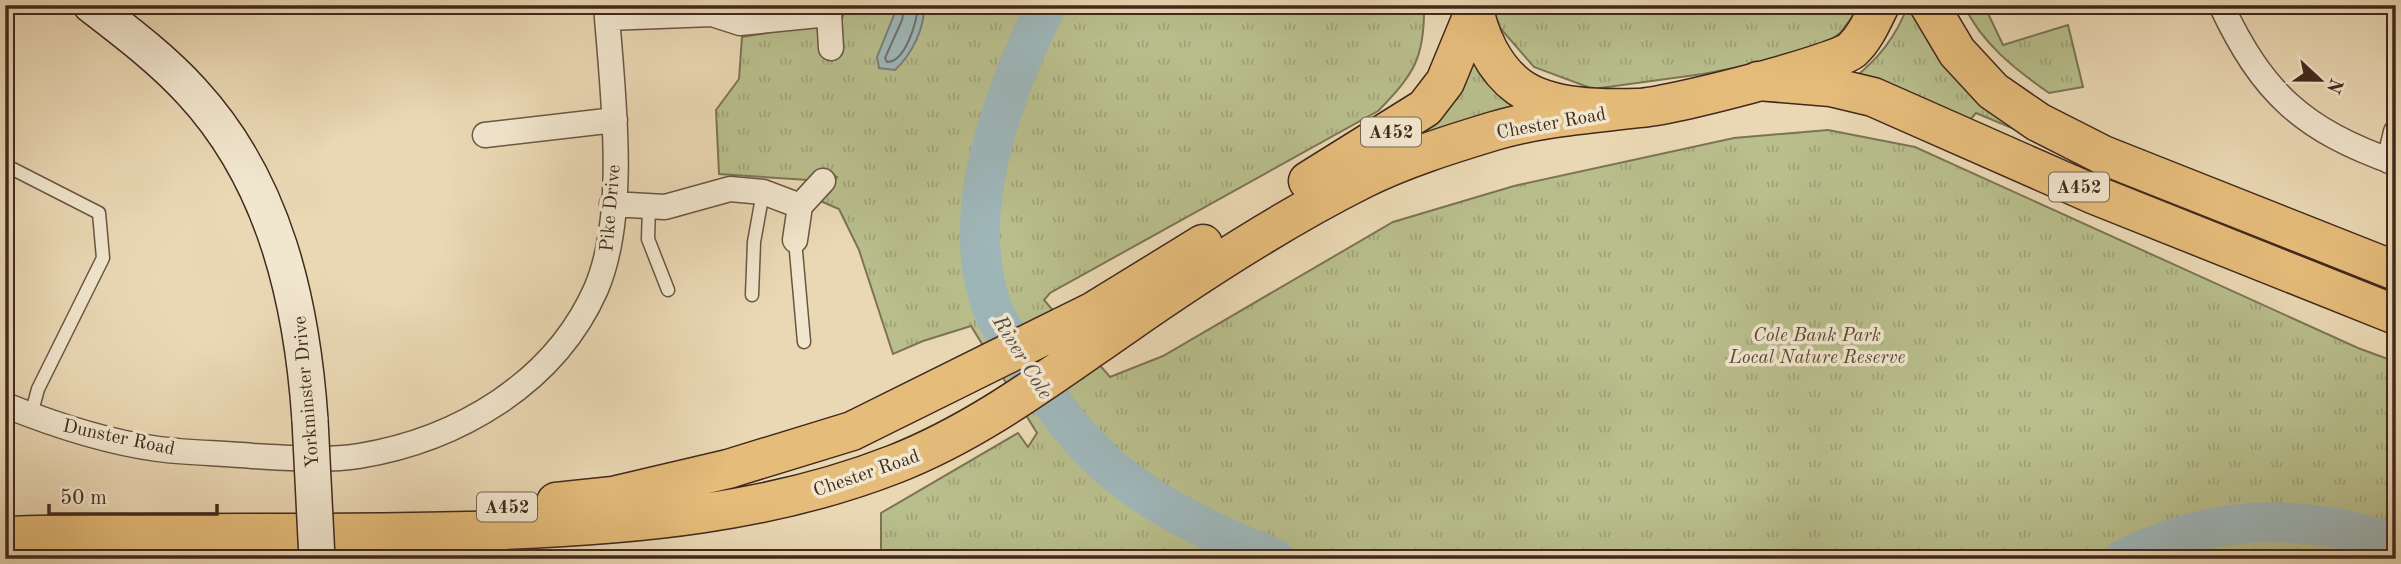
<svg xmlns="http://www.w3.org/2000/svg" width="2401" height="564" viewBox="0 0 2401 564" font-family="'Old Standard TT',serif">
  <style>
    .grass { fill: url(#grass-tufts); stroke: #7c7454; stroke-width: 2 }
    .water { fill: #9eb6b9; stroke: #797e7b; stroke-width: 2 }
    .lines { fill: none; stroke-linecap: round; stroke-linejoin: round }
    .shore { stroke: #70706b; stroke-width: 2 }
    .river { stroke: #9eb6b9; stroke-width: 40 }
    .lane-casing { stroke: #6b5543; stroke-width: 15 }
    .street-casing { stroke: #6b5543; stroke-width: 27 }
    .secondary-casing { stroke: #41291d; stroke-width: 38 }
    .highway-casing { stroke: #41291d; stroke-width: 41 }
    .lane { stroke: #f1e6ce; stroke-width: 12 }
    .street { stroke: #f1e6ce; stroke-width: 24 }
    .secondary { stroke: #f1e6ce; stroke-width: 35 }
    .highway { stroke: #e5bc7a; stroke-width: 38 }
    .secondary-bridge-casing { stroke: #41291d; stroke-width: 38; stroke-linecap: butt }
    .secondary-bridge { stroke: #f1e6ce; stroke-width: 35 }
    .labels { text-anchor: middle; stroke-width: 7; stroke-linejoin: round; paint-order: stroke }
    .shield { fill: #f1e6ce; stroke: #766252; stroke-width: 2 }
    .shield-label { font-size: 18px; font-weight: bold; fill: #41291d }
    .street-label { font-size: 19px; fill: #41291d; stroke: #f1e6ce }
    .park-label { font-size: 19px; font-style: italic; fill: #594733; stroke: #f1e6ce }
    .water-label { font-size: 21px; font-style: italic; fill: #584c44; stroke: #f1e6ce }
  </style>
  <defs>
    <pattern id="grass-tufts" width="24" height="20" patternUnits="userSpaceOnUse" patternTransform="scale(1.75)"><rect width="24" height="20" fill="#b8be8c"/><path d="M3 7l-1-3M5 7V3M7 7l1-3M15 17l-1-3M17 17v-4M19 17l1-3" fill="none" stroke="#9fa378"/></pattern>
  </defs>
  <rect width="100%" height="100%" fill="#ead8b4"/>
  <filter id="stains"><feTurbulence type="fractalNoise" baseFrequency=".00286" numOctaves="4"/><feColorMatrix values="0 0 0 0 .2 0 0 0 0 .09 0 0 0 0 .02 0 0 0 .5 -.17"/></filter>
  <radialGradient id="worn" r=".72"><stop offset=".6" stop-color="#630" stop-opacity="0"/><stop offset="1" stop-color="#630" stop-opacity=".3"/></radialGradient>
  <path class="grass" d="M847,5h577c1,53 -10,69 -46,106l-328,182 -6,7 66,77 53,-21 230,-134 121,-36 220,-48 94,-8 87,17 443,201 38,14v197h-1515v-46l137,-80 10,14 9,-14 -66,-107 -48,15 -30,13 -34,-104 -20,-41 -21,-9 19,-23 -13,-7 -16,10 -89,-6 -3,-64 23,-31 3,-42 99,-16z
    M1492,5h369l-21,28 -21,15 -18,7 -98,19 -110,15 -59,-22 -34,-39z
    M1908,5h4l112,128 -48,-20 -7,8 -116,-42c26,-21 43,-42 55,-74z
    M1964,5h20l19,40 65,-20 15,62 -34,6c-33,-23 -68,-50 -85,-88z
    M1471,56c9,25 24,36 45,52l-125,41z"/>
  <path class="water" d="M898,5h26c1,23 -12,49 -29,65l-16,-2 -2,-11z"/>
  <g class="lines">
    <path class="shore" d="M905,5l-3,15 -17,38 2,4c19,0 30,-41 31,-57"/>
    <path class="river" d="M1046,5c-42,90 -90,206 -53,305 9,22 27,44 39,63 67,106 130,139 243,186
      M2124,559c89,-45 178,-47 272,-15"/>
    <g class="lane-casing">
      <path id="lane" d="M2044,5h15
        M5,165l94,48 4,45 -65,131 -7,26
        M649,207l-1,32 20,51
        M795,240l9,102
        M752,295l2,-53 9,-50"/>
    </g>
    <g class="street-casing">
      <path id="street" d="M2221,5c42,89 82,125 175,158
        M607,18l105,-4 28,9 89,-9
        M831,48l-2,-34 3,-9
        M485,135l130,-15
        M2389,161l7,-29
        M612,204l53,3 65,-18 33,3 37,14
        M795,240l5,-34 23,-25
        M5,405c47,19 102,37 153,44 31,4 63,4 95,7 34,2 73,5 106,0 98,-16 195,-72 237,-167 33,-77 16,-202 10,-284"/>
    </g>
    <g class="secondary-casing">
      <path id="secondary" d="M91,5c35,27 71,54 101,87 83,90 110,210 118,328"/>
    </g>
    <g class="highway-casing">
      <path id="highway" d="M1473,5c6,30 20,63 46,82 31,22 82,22 118,21 27,0 196,-43 215,-58 13,-12 20,-29 28,-45
        M1929,5l28,47 36,39 45,31 65,33 293,116
        M1758,81l73,6 42,10 222,98 301,120
        M1308,181l117,-73 20,-26 29,-70
        M556,502l57,-6 115,-27 124,-38 242,-120 109,-67
        M5,536c166,-6 331,0 497,-6 133,-5 268,-17 393,-66 84,-33 156,-88 230,-139 76,-53 156,-105 238,-146 40,-20 88,-35 131,-48 47,-14 97,-17 146,-23"/>
    </g>
    <use href="#lane" class="lane"/>
    <use href="#street" class="street"/>
    <use href="#secondary" class="secondary"/>
    <use href="#highway" class="highway"/>
    <g class="secondary-bridge-casing">
      <path id="secondary-bridge" d="M310,420l7,139"/>
    </g>
    <use href="#secondary-bridge" class="secondary-bridge"/>
  </g>
  <g class="labels">
    <g class="shield">
      <rect x="1361" y="117.5" width="60" height="29" rx="5"/>
      <rect x="2049" y="172.5" width="60" height="29" rx="5"/>
      <rect x="477" y="492.5" width="60" height="29" rx="5"/>
    </g>
    <g class="shield-label">
      <text x="1391" y="138">A452</text>
      <text x="2079" y="193">A452</text>
      <text x="507" y="513">A452</text>
    </g>
    <g class="street-label">
      <text transform="translate(1551 122) rotate(-10)" y="7">Chester Road</text>
      <text transform="translate(609 208) rotate(-85)" y="7">Pike Drive</text>
      <text transform="translate(305 392) rotate(-95)" y="7">Yorkminster Drive</text>
      <text transform="translate(119 436) rotate(12)" y="7">Dunster Road</text>
      <text transform="translate(866 472) rotate(-19)" y="7">Chester Road</text>
    </g>
    <g class="park-label">
      <text x="1817" y="341">Cole Bank Park<tspan x="1817" dy="22">Local Nature Reserve</tspan></text>
    </g>
    <g class="water-label">
      <text transform="translate(1023 357) rotate(58)" y="7">River Cole</text>
    </g>
  </g>
  <rect width="2401" height="564" fill="none" stroke="#ead8b4" stroke-width="28"/>
  <rect x="7" y="7" width="2387" height="550" fill="none" stroke="#41291d" stroke-width="3.5"/>
  <rect x="14" y="14" width="2373" height="536" fill="none" stroke="#41291d" stroke-width="2"/>
  <g transform="translate(2320 80) rotate(112)" stroke="#f1e6ce" stroke-width="5" paint-order="stroke">
  <path d="M0-5L12 26L0 18L-12 26Z" fill="#41291d"/>
  <text y="-10" font-size="19" font-weight="bold" text-anchor="middle" fill="#41291d">N</text>
  </g>
  <path d="M49 504v10h168v-10" fill="none" stroke="#41291d" stroke-width="3.5"/>
  <text x="60" y="504" font-size="21" fill="#41291d" stroke="#f1e6ce" stroke-width="5" paint-order="stroke">50 m</text>
  <rect width="100%" height="100%" filter="url(#stains)"/>
  <rect width="100%" height="100%" fill="url(#worn)"/>
</svg>
